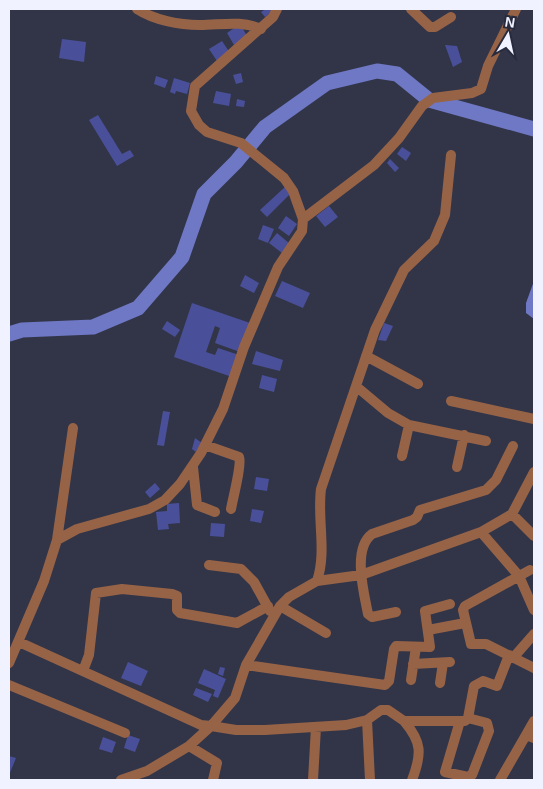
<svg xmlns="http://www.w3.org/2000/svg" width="543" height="789" viewBox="0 0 543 789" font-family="Arial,sans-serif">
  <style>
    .water { fill: #6f78c5 }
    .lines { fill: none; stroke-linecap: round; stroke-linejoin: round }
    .river { stroke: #6f78c5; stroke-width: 15 }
    .building { fill: #495099 }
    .street { stroke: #976347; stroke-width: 10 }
  </style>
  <rect width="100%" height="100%" fill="#323548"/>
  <path class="water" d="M534,281v38l-8,-6v-10z"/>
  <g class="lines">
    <path class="river" d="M9,334l13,-4 71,-3 45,-19 44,-51 22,-63 32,-32 29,-35 62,-44 50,-12 20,3 32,26 105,29"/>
  </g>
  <path class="building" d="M266,9h9l-10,8 -4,-5z
    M240,24l7,12 -13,9 -7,-12z
    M62,39l24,3 -2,20 -25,-4z
    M222,41l8,12 -13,8 -8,-12z
    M445,45l12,1 5,16 -9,5z
    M241,73l2,9 -7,2 -3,-9z
    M156,76l12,4 -3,8 -11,-4z
    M174,78l16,5 -3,11 -11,-3 -1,3 -5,-2z
    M216,91l15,3 -2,12 -16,-3z
    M237,99l8,2 -1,6 -8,-1z
    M98,115l24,39 8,-4 4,6 -17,10 -28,-46z
    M402,147l9,6 -5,8 -9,-7z
    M390,159l9,9 -4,4 -8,-9z
    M286,186l6,6 -25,25 -7,-7z
    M329,206l9,11 -13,10 -9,-11z
    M286,216l11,8 -8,12 -11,-8z
    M263,225l11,4 -6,14 -10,-4z
    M277,233l13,11 -8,9 -13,-10z
    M245,275l14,8 -5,10 -14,-7z
    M282,281l28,12 -7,15 -28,-12z
    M192,303l58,20 -10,29 -25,-9 5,-15 -5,-2 -9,26 9,3 3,-7 21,7 -7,22 -58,-20z
    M167,321l13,9 -5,7 -13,-8z
    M384,323l9,3 -7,15 -8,-1z
    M256,351l27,9 -3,11 -28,-7z
    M262,375l15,4 -3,13 -15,-4z
    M163,411l7,1 -6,34 -7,-1z
    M195,438l7,5 -6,9 -4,-3z
    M256,477l13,2 -2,12 -13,-2z
    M155,483l5,6 -10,9 -5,-6z
    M179,503l1,20 -12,1 1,5 -11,1 -2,-18 11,-1v-7z
    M252,509l12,2 -3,12 -11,-2z
    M211,523l14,1 -1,13 -14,-1z
    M128,662l20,9 -7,15 -20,-8z
    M220,667l5,1 -2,8 -5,-2z
    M204,669l22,10 -8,19 -5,-2 2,-6 -17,-7z
    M196,688l16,6 -4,8 -15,-7z
    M128,735l12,4 -5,13 -11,-4z
    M103,737l13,5 -4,11 -13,-4z
    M9,756l7,2 -7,17z"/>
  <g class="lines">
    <path class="street" d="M137,9c17,11 42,16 63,16 21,0 41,-5 61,4
      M411,9l19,18h5l16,-10
      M303,219l71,-54 25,-27 23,-32 11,-8 39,-5 9,-4 7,-23 28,-57
      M366,356l52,28
      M357,387l31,26 21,12 77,16
      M451,401l83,18
      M205,445l34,12c3,7 -6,41 -8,52
      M402,456l7,-31
      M193,467l4,38 18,7
      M457,467l7,-32
      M512,514l22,22
      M481,532l38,44 15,34
      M57,540l16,-112
      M209,565l32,4 13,13 16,29
      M530,570l-65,36 -2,4 8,34h15l48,24
      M317,581c10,-30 0,-61 4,-92l54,-159 29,-60 30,-29 11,-26 6,-60
      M280,606l46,27
      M396,612l-24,5 -4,-3c-4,-21 -16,-65 4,-80l41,-14 4,-3 3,-7 66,-20 10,-10 17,-34
      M428,630l37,-7
      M19,642l182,83 10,1 25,4h29l81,-5 21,-5 14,-10h7l16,11h61l3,-3 6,-32 9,-5 14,5 12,-31
      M513,658l21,-24
      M9,663l35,-82 13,-41 20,-11 72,-20 16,-9 15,-16 21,-31 22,-44 21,-62 34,-80 24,-36 1,-12 -10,-28 -9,-13 -43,-35 -34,-11 -8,-7 -8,-14 4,-25 78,-69 4,-8
      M413,664l37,-2
      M246,665l139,20 4,-4 5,-32 2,-3 34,1 -5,-36 25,-7
      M83,671l6,-16 7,-62 26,-4 50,5 5,2v14l3,3 57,10 31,-17
      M411,680l5,-33
      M440,683l3,-20
      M9,685l116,48
      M367,720l3,60
      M404,721c18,21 18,33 8,59
      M460,721l-15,51 23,5 4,-2 17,-44 -2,-8 -19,-5
      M526,735l8,-14
      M189,746l28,17 -4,17
      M121,780l26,-9 42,-25 22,-20 24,-28 11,-33 34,-59 9,-9 28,-16 44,-6 120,-43 31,-18 22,-42
      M313,780l3,-53
      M500,780l26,-45 8,3"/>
  </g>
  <rect width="543" height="789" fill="none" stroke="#f0f2ff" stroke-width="20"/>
  <g transform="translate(508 35) rotate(9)" stroke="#282b3d" stroke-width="4" paint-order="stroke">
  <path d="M0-4L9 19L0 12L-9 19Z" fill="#f0f2ff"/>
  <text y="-8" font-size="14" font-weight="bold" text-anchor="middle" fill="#f0f2ff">N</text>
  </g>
</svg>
